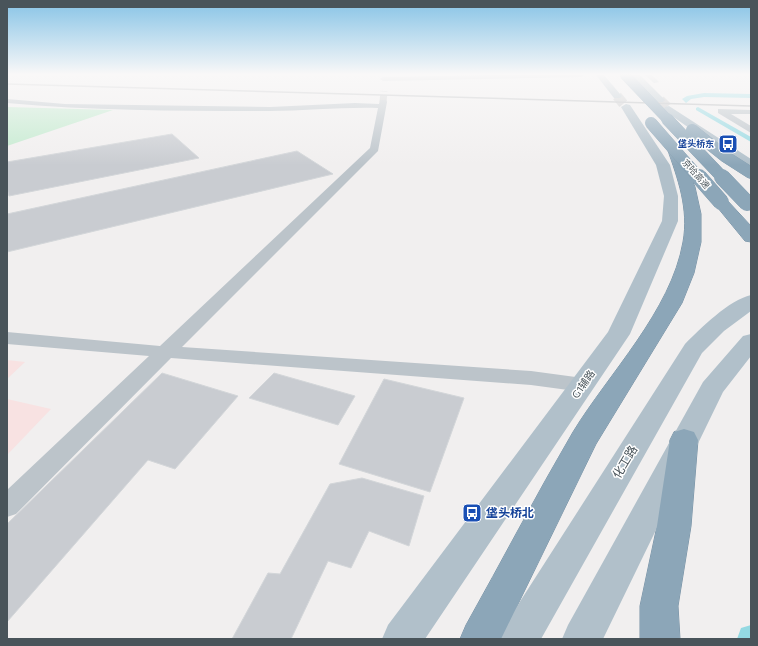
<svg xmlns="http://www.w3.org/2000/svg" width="758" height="646" viewBox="0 0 758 646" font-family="Commissioner,'Noto Sans SC',sans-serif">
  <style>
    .medical { fill: #f8e2e2 }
    .green { fill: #c2eace }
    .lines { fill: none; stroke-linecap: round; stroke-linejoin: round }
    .canal { fill: #94d9e2; fill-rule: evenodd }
    .building { fill: #c9ccd1; stroke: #d3d6d9 }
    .minor-tunnel { stroke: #c7c8ca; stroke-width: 7; stroke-dasharray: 7 3.5; stroke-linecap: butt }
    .major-tunnel { stroke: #c7c8ca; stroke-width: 10; stroke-dasharray: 10 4.5; stroke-linecap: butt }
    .highway-casing { stroke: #7791a4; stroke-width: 1 }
    .minor { fill: #bcc4ca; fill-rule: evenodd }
    .major { fill: #b1c0ca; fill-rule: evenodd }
    .highway { fill: #8ca6b8; fill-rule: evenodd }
    .rail { stroke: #b2b5b8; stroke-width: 1.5 }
    .highway-bridge-far2-casing { stroke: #7791a4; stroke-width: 10; stroke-linecap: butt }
    .highway-bridge-far1-casing { stroke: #7791a4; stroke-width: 12; stroke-linecap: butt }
    .highway-bridge-casing { stroke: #7791a4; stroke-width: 16; stroke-linecap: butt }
    .highway-bridge-far2 { stroke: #8ca6b8; stroke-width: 10 }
    .highway-bridge-far1 { stroke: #8ca6b8; stroke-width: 12 }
    .highway-bridge { stroke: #8ca6b8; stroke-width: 16 }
    .labels { text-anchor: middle; stroke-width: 3; stroke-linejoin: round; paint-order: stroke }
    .far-transit-label { font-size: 9px; font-weight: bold; fill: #164399; stroke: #fff; text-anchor: end }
    .far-street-label { font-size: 9px; fill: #49545a; stroke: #fff }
    .street-label { font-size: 10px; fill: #49545a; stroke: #fff }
    .near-street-label { font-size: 12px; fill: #49545a; stroke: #fff }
    .near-transit-label { font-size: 12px; font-weight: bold; fill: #164399; stroke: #fff; text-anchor: start }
  </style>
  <rect width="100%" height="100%" fill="#f1efef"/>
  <path class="medical" d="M7,360l18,2 -18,17z
    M7,399l44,10 -44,46z"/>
  <path class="green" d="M7,107l106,3 -106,36z"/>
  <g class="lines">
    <path class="canal" d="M704,93l47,1v4l-47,-1 -13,2 -5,4 -4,-4 5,-3z
      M698,107l53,30v5l-55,-32v-2z
      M751,625v14h-14l4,-11z"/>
  </g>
  <path class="building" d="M172,134l27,24 -190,38 -2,-8v-26z
    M297,151l36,23 -326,78v-38z
    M162,373l76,23 -63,73 -27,-9 -141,162v-98z
    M274,373l81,23 -17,29 -89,-27z
    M384,379l80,19 -34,94 -91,-28z
    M362,478l62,18 -15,50 -40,-15 -18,37 -23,-7 -37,78h-59l36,-66 12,1 50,-90z"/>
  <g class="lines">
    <path class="minor-tunnel" d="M383,102l1,-11"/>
    <path class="major-tunnel" d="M617,96l9,11
      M660,100l9,9"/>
    <g class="highway-casing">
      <path id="highway" d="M673,144l4,1 2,3 16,39 6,27v28l-7,31 -12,30 -86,141 -95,195h-41l6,-14c36,-64 70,-130 107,-193 36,-59 98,-121 110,-190 6,-33 -5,-63 -16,-94l2,-3z
        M721,197l5,2 25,27v16l-6,-1 -32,-39 3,-3z
        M684,429l10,3 4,8 -7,86 -13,80 2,33h-40v-33l17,-80 13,-86 4,-8z"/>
    </g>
    <path class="minor" d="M489,75h95l-3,2 -198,4 -3,-2 3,-2z
      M645,75h7l7,7 -5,1z
      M7,99l58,5 205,3 85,-4 24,1 1,-4h6l1,2 -9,49 -196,196 349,24 52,7 7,2 3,5 -3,5 -7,2 -52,-7 -360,-27 -155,156 -9,3v-27l142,-134 -142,-12v-12l153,14 210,-198 8,-40c-37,-1 -73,3 -109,3 -87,0 -175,0 -262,-8z
      M718,109l33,1v4h-20l20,12v7l-33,-20z"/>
    <path class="major" d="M596,75h8l16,19 2,2 -2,2h-6z
      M631,75h9l25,25 -2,2h-6z
      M626,104l4,1 40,60 8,31v25l-48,113 -205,305h-43l6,-14 220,-293 54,-111 2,-25 -8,-31 -35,-58z
      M669,106l82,53v10l-5,-1 -81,-57 -1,-2 1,-2z
      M751,295v16l-27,20 -22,22 -161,286h-42l6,-14 180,-281c16,-16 44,-44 66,-49z
      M751,334v22l-28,36 -120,247h-41l6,-14 135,-243 40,-46z"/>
    <use href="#highway" class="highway"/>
    <path class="rail" d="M7,84l744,22"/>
    <g class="highway-bridge-far2-casing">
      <path id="highway-bridge-far2" d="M625,75l43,45"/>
    </g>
    <g class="highway-bridge-far1-casing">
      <path id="highway-bridge-far1" d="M667,119l56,59
        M651,123l48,55
        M692,130l34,27 25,16"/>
    </g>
    <g class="highway-bridge-casing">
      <path id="highway-bridge" d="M699,177l22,25
        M722,177l25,26"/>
    </g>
    <use href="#highway-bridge-far2" class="highway-bridge-far2"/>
    <use href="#highway-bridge-far1" class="highway-bridge-far1"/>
    <use href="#highway-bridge" class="highway-bridge"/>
  </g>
  <linearGradient id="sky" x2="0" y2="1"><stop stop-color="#86c3e6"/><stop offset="0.45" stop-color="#f9f8f8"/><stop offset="1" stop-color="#f9f8f8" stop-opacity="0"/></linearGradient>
  <rect width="758" height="165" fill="url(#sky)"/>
  <defs>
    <g id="bus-square" transform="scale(1)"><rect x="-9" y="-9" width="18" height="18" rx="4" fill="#1a4fb4" stroke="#fff"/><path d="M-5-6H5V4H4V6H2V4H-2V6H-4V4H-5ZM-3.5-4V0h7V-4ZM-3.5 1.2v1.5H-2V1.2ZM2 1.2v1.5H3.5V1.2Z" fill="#fff"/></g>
  </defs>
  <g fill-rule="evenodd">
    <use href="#bus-square" x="728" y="144"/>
    <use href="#bus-square" x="472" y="513"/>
  </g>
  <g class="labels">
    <g class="far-transit-label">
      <text x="714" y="147">垡头桥东</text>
    </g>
    <g class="far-street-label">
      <text transform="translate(696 174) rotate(48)" y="3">京哈高速</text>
    </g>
    <g class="street-label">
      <text transform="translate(583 384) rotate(-55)" y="4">G1辅路</text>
    </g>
    <g class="near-street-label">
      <text transform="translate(625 462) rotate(-59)" y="4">化工路</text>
    </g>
    <g class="near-transit-label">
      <text x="486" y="517">垡头桥北</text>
    </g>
  </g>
  <rect width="758" height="646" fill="none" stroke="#49545a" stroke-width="16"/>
</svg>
